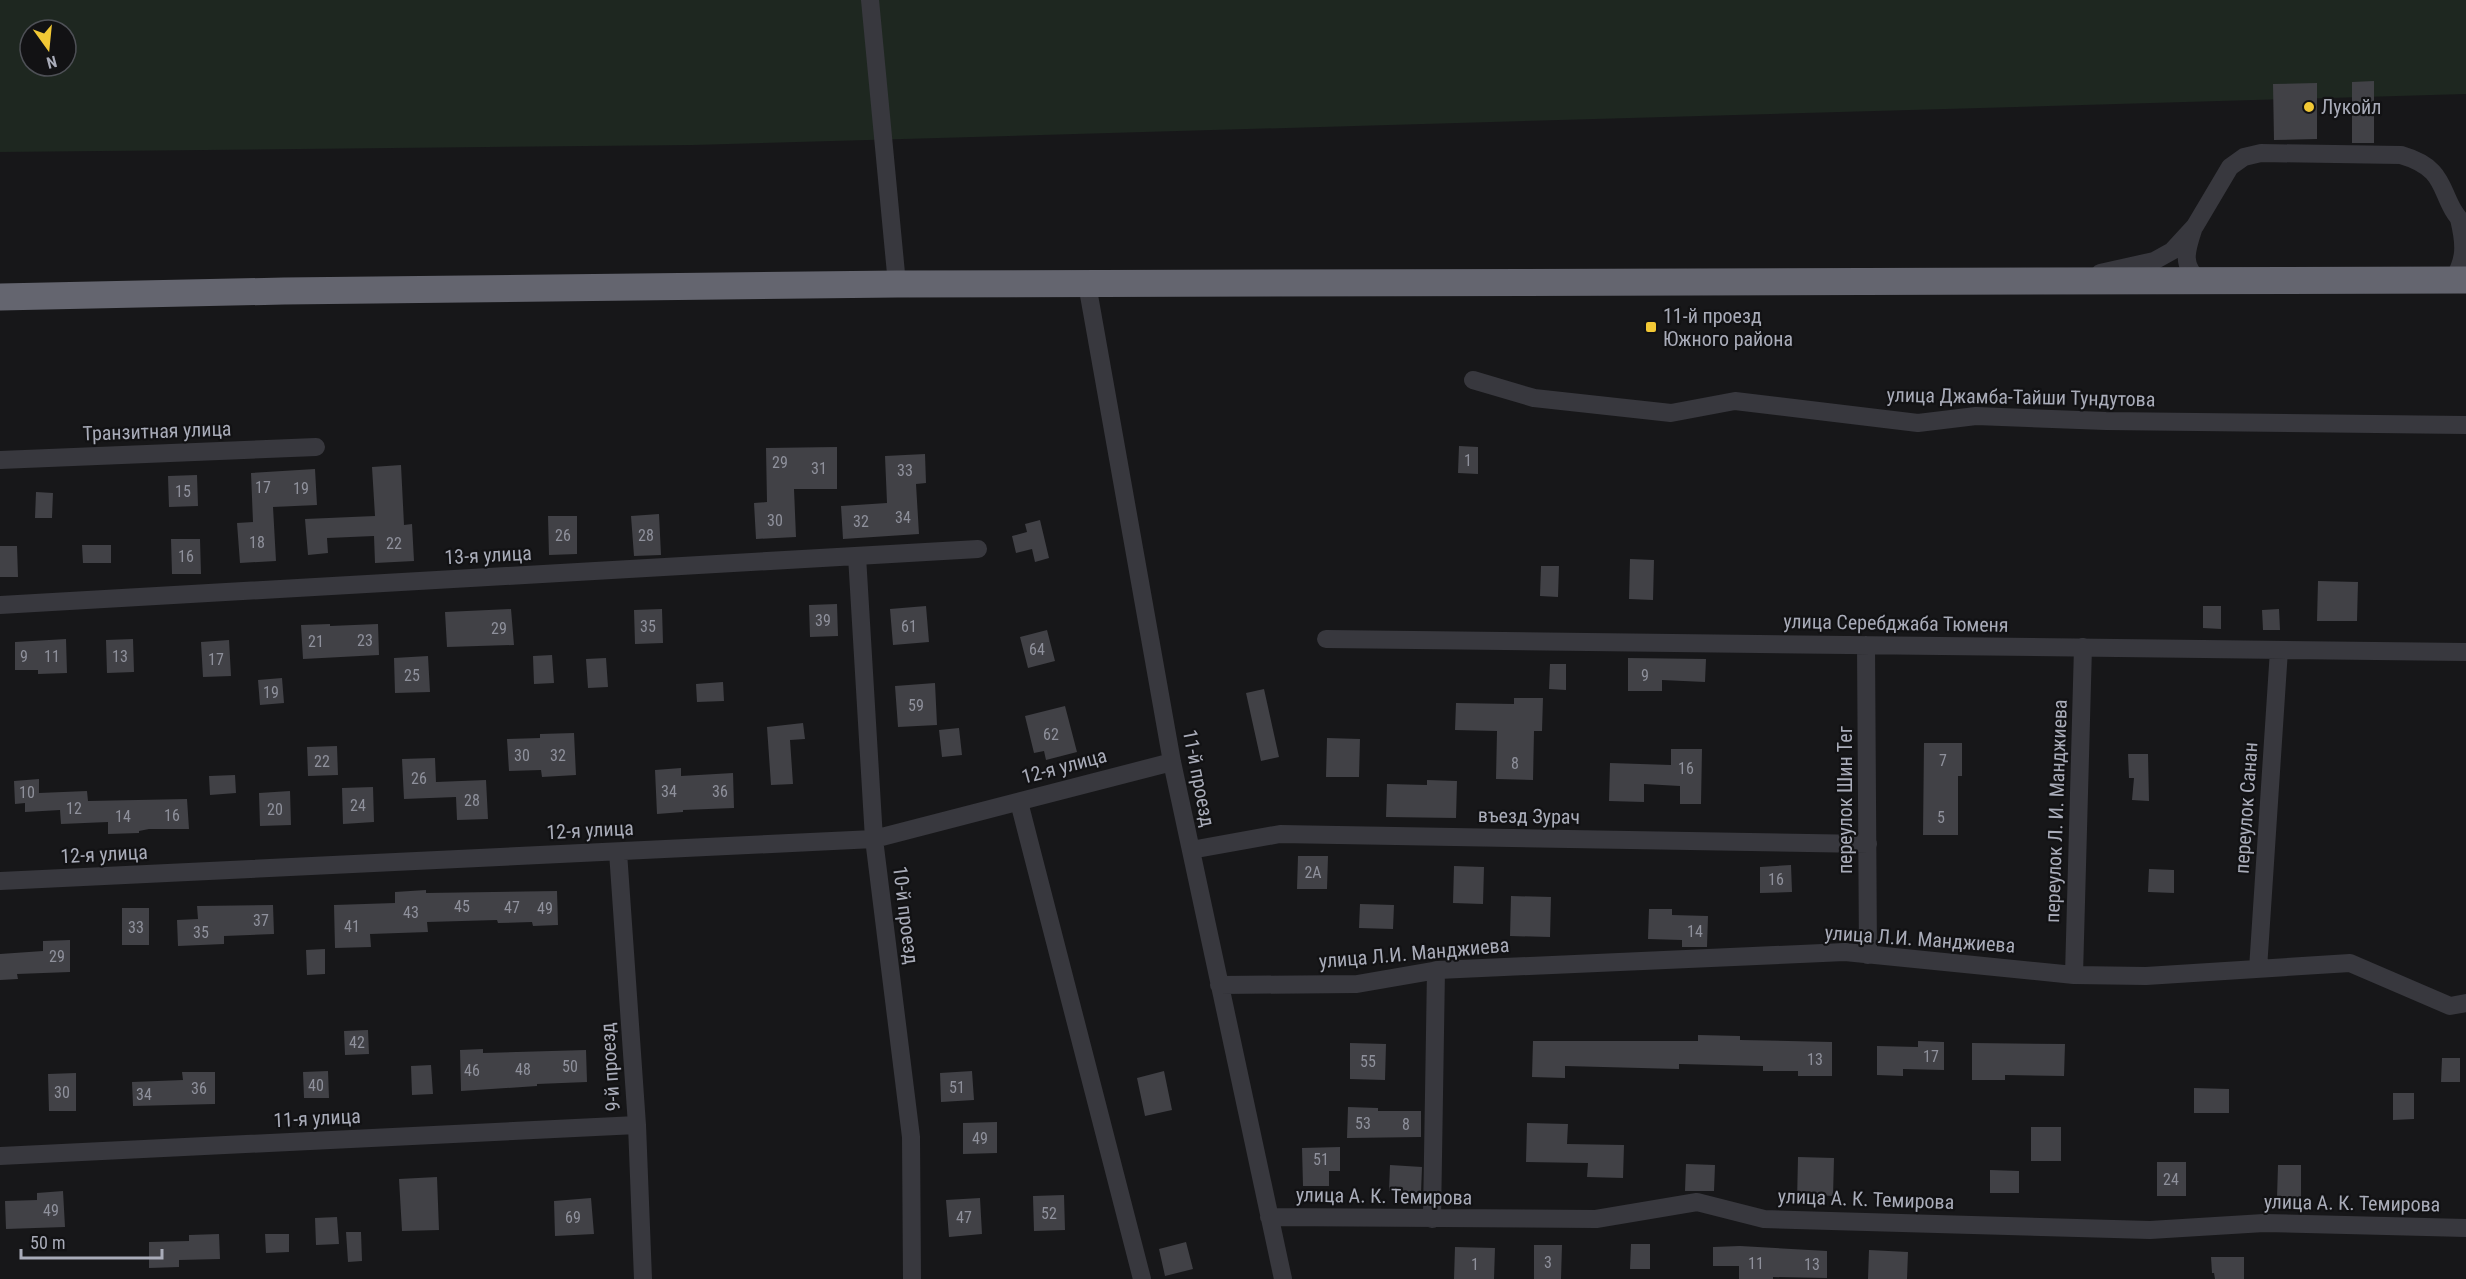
<svg xmlns="http://www.w3.org/2000/svg" width="2466" height="1279" viewBox="0 0 2466 1279" font-family="'Roboto Condensed',sans-serif">
  <style>
    .green { fill: #1e2720; fill-rule: evenodd }
    .building { fill: #414146 }
    .lines { fill: none; stroke-linecap: round; stroke-linejoin: round }
    .minor { stroke: #38383e; stroke-width: 18 }
    .highway { stroke: #64656f; stroke-width: 27 }
    .poi-dot { fill: #f2c835; stroke: #121214; stroke-width: 2 }
    .labels { text-anchor: middle; stroke-width: 4.5; stroke-linejoin: round; paint-order: stroke }
    .number-label { font-size: 16px; fill: #8f919c }
    .poi-label { font-size: 20px; fill: #a9acb9; stroke: #121214; text-anchor: start }
    .street-label { font-size: 20px; fill: #a9acb9; stroke: #121214 }
  </style>
  <rect width="100%" height="100%" fill="#171719"/>
  <path class="green" d="M0,0h2466v94l-1773,51 -693,7zM30,30h36v36h-36z"/>
  <path class="building" d="M2374,81v62h-22v-61z
    M2317,83v56l-43,1 -1,-56z
    M1459,446l19,1v27l-20,-1z
    M837,447v42h-43l2,48 -40,2 -2,-36 13,-1 -1,-54z
    M925,454l1,29 -10,1 3,50 -76,5 -2,-33 46,-3 -2,-47z
    M401,465l3,60 8,-1 2,37 -39,2 -1,-27 -47,2 1,15 -20,2 -3,-36 70,-3 -3,-49z
    M315,469l2,36 -44,2 3,54 -36,2 -3,-40 16,-1 -2,-49z
    M197,475l1,31 -29,1 -1,-31z
    M36,492l17,1 -1,25h-17z
    M659,514l2,41 -27,1 -3,-40z
    M548,516h29v38l-28,1z
    M1040,520l9,38 -14,4 -3,-13 -16,4 -4,-17 15,-4 -2,-8z
    M171,539h29l1,35h-29z
    M82,545h29v18h-28z
    M0,546h17l1,31h-18z
    M1630,559l24,1 -1,40 -24,-1z
    M1541,566h18l-1,31 -18,-1z
    M2318,581l40,1 -1,39h-40z
    M837,604l1,32 -28,1 -1,-32z
    M926,606l3,36 -36,3 -3,-36z
    M2203,606h18v23l-18,-1z
    M511,609l3,36 -67,2 -2,-35z
    M662,609l1,34 -28,1 -1,-34z
    M2279,609l1,21h-17l-1,-20z
    M330,624v2l48,-2 1,31 -76,4 -2,-34z
    M1047,630l8,31 -27,7 -8,-31z
    M66,639l1,34 -29,1v-4h-23v-28z
    M133,639l1,33 -27,1 -1,-33z
    M229,640l2,36 -28,1 -2,-35z
    M552,655l2,28 -20,1 -1,-28z
    M428,656l2,36 -35,1 -1,-35z
    M606,658l2,29 -20,1 -2,-29z
    M1628,658l78,1 -1,23 -43,-2v11h-34z
    M1550,664h16v26l-17,-1z
    M282,678l2,25 -24,2 -2,-25z
    M723,682l1,19 -27,1 -1,-18z
    M935,683l2,42 -39,2 -3,-41z
    M1264,689l15,68 -18,4 -15,-68z
    M1514,698h29l-1,33h-8l-1,49 -37,-1 1,-48 -42,-1 1,-27 58,1z
    M1065,706l12,46 -31,8 -2,-9 -10,2 -9,-37z
    M803,723l2,16 -15,1 3,44 -22,1 -4,-58z
    M959,728l3,27 -20,2 -3,-27z
    M574,733l2,42 -34,2 -1,-7 -32,1 -2,-32 33,-1v-4z
    M1327,738l33,1 -1,38h-33z
    M1924,743h38v33h-4v59h-35z
    M337,746l1,29 -30,1 -1,-29z
    M1671,749h31l-1,55h-21v-18l-36,-2v18l-35,-1 1,-38 61,2z
    M2128,754h20l1,47 -17,-1 2,-22h-5z
    M435,758l1,24 50,-2 2,39 -31,1 -1,-23 -52,2 -2,-40z
    M681,768v8l52,-3 1,35 -51,2v2l-26,2 -2,-44z
    M235,775l1,18 -26,2 -1,-19z
    M39,779v14l48,-2 1,10 99,-2 2,30h-40l-10,2v2l-31,1v-12l-47,2 -1,-14 -35,2v-9l-10,1 -1,-23z
    M1427,780l30,1 -1,37 -70,-1 1,-33 40,1z
    M373,787l1,35 -31,2 -1,-36z
    M290,791l1,34 -31,1 -1,-33z
    M1298,856h30l-1,33h-30z
    M1791,865l1,27 -32,1v-26z
    M1454,866l30,1 -1,37 -30,-1z
    M2149,869l25,1v23l-26,-1z
    M426,890v3l131,-2 1,34 -25,1 -1,-4 -34,1 -1,-3 -70,2 1,10 -58,2 1,13 -36,1 -1,-43 61,-2v-11z
    M1511,896l40,1 -1,40 -40,-1z
    M1360,904l34,1 -1,24 -34,-1z
    M273,905l1,29 -50,2v8l-46,2 -1,-26 21,-1 -1,-13z
    M122,908h27v37h-27z
    M1649,909h23v6l36,1 -1,31h-25v-7l-34,-1z
    M70,940v32l-53,2 1,5 -18,1v-26l43,-3v-10z
    M325,949v25l-18,1 -1,-25z
    M368,1030l1,24 -24,1 -1,-24z
    M1698,1035l42,1v4l92,2v34h-34v-5h-35v-5l-84,-2v5l-114,-3v12l-33,-1 1,-36h165z
    M1918,1041l26,1v28l-41,-1v7l-26,-1v-29l41,1z
    M1350,1043l36,1 -1,36 -35,-1z
    M1972,1043l93,1 -1,32 -59,-1v5h-33z
    M483,1049v4l103,-3 1,32 -50,2v2l-76,5 -1,-41z
    M2442,1058h18v24h-19z
    M431,1065l2,29 -21,1 -1,-29z
    M328,1071l1,27h-25l-1,-26z
    M972,1071l2,29 -33,2 -1,-29z
    M1164,1071l8,39 -27,6 -8,-38z
    M182,1072h33v32l-82,2 -1,-24 51,-2z
    M76,1073v38h-27l-1,-37z
    M2194,1088l35,1v24h-35z
    M2393,1093h21v26l-21,1z
    M1348,1107l30,1v3h43v26l-74,1z
    M997,1122v31l-34,1v-31z
    M1527,1123l41,1 -1,20 57,1 -1,33 -36,-1 1,-14 -62,-1z
    M2031,1127h30v34h-30z
    M1340,1147v24h-11v15h-26l-1,-38z
    M1798,1157l36,1 -1,38 -17,-1v8l-19,-1z
    M2157,1162h29v34h-29z
    M1686,1164l29,1 -1,26h-29z
    M1390,1165l32,2 -1,26 -32,-2z
    M2278,1165h23v33h-24z
    M1990,1170l29,1v22h-29z
    M437,1177l2,53 -37,1 -3,-52z
    M63,1191l2,36 -59,2 -1,-28 32,-1v-7z
    M1064,1195l1,35 -31,1 -1,-35z
    M591,1198l3,36 -39,2 -1,-35z
    M980,1198l2,36 -33,3 -3,-37z
    M337,1217l2,27 -23,1 -1,-27z
    M346,1232h15l1,29 -14,1z
    M219,1234l1,25 -41,1v7l-30,1v-26l40,-1v-6z
    M265,1234h24v18l-23,1z
    M1186,1242l7,27 -28,7 -6,-27z
    M1631,1244h19v25h-20z
    M1534,1245h28l-1,34h-27z
    M1740,1246l87,5v27l-54,-1v2h-34v-13h-26v-19z
    M1455,1247l40,1 -1,31h-40z
    M1869,1250l39,2 -1,27h-39z
    M2211,1257h33v22h-29l-1,-6h-2z"/>
  <g class="lines">
    <path class="minor" d="M870,0l27,284
      M2193,230c-7,21 -12,36 7,51
      M2100,273l54,-12 18,-10 23,-25 35,-59 14,-10 17,-4 140,2c52,15 35,43 65,71
      M2453,280c13,-21 12,-36 6,-61
      M1087,284l85,478 111,517
      M1473,380l61,18 137,15 64,-12 183,22 58,-7 130,5 360,4
      M0,460l316,-13
      M857,556l17,283 37,298 1,142
      M0,605l978,-56
      M1326,639l1140,13
      M1866,645l2,310
      M1019,802l123,477
      M1191,850l89,-16 588,10
      M618,852l19,273 6,154
      M0,881l874,-42 298,-77
      M2258,969l21,-319
      M2074,975l9,-328
      M1219,985l138,-1 81,-14 407,-18 229,23 72,1 204,-13 100,43 16,-3
      M0,1156l637,-31
      M1269,1217l327,2 101,-17 67,17 386,11 114,-7 202,5
      M1432,1219l4,-249"/>
    <path class="highway" d="M0,297l284,-6 613,-7 1569,-4"/>
  </g>
  <g class="poi-dot">
    <circle cx="2309" cy="107" r="6"/>
    <rect x="1645" y="321" width="12" height="12" rx="3"/>
  </g>
  <g class="labels">
    <g class="number-label">
      <text x="1468" y="466">1</text>
      <text x="780" y="468">29</text>
      <text x="819" y="474">31</text>
      <text x="905" y="476">33</text>
      <text x="263" y="493">17</text>
      <text x="301" y="494">19</text>
      <text x="183" y="497">15</text>
      <text x="903" y="523">34</text>
      <text x="775" y="526">30</text>
      <text x="861" y="527">32</text>
      <text x="563" y="541">26</text>
      <text x="646" y="541">28</text>
      <text x="257" y="548">18</text>
      <text x="394" y="549">22</text>
      <text x="186" y="562">16</text>
      <text x="823" y="626">39</text>
      <text x="648" y="632">35</text>
      <text x="909" y="632">61</text>
      <text x="499" y="634">29</text>
      <text x="365" y="646">23</text>
      <text x="316" y="647">21</text>
      <text x="1037" y="655">64</text>
      <text x="24" y="662">9</text>
      <text x="52" y="662">11</text>
      <text x="120" y="662">13</text>
      <text x="216" y="665">17</text>
      <text x="412" y="681">25</text>
      <text x="1645" y="681">9</text>
      <text x="271" y="698">19</text>
      <text x="916" y="711">59</text>
      <text x="1051" y="740">62</text>
      <text x="522" y="761">30</text>
      <text x="558" y="761">32</text>
      <text x="1943" y="766">7</text>
      <text x="322" y="767">22</text>
      <text x="1515" y="769">8</text>
      <text x="1686" y="774">16</text>
      <text x="419" y="784">26</text>
      <text x="669" y="797">34</text>
      <text x="720" y="797">36</text>
      <text x="27" y="798">10</text>
      <text x="472" y="806">28</text>
      <text x="358" y="811">24</text>
      <text x="74" y="814">12</text>
      <text x="275" y="815">20</text>
      <text x="172" y="821">16</text>
      <text x="123" y="822">14</text>
      <text x="1941" y="823">5</text>
      <text x="1313" y="878">2А</text>
      <text x="1776" y="885">16</text>
      <text x="462" y="912">45</text>
      <text x="512" y="913">47</text>
      <text x="545" y="914">49</text>
      <text x="411" y="918">43</text>
      <text x="261" y="926">37</text>
      <text x="352" y="932">41</text>
      <text x="136" y="933">33</text>
      <text x="1695" y="937">14</text>
      <text x="201" y="938">35</text>
      <text x="57" y="962">29</text>
      <text x="357" y="1048">42</text>
      <text x="1931" y="1062">17</text>
      <text x="1815" y="1065">13</text>
      <text x="1368" y="1067">55</text>
      <text x="570" y="1072">50</text>
      <text x="523" y="1075">48</text>
      <text x="472" y="1076">46</text>
      <text x="316" y="1091">40</text>
      <text x="957" y="1093">51</text>
      <text x="199" y="1094">36</text>
      <text x="62" y="1098">30</text>
      <text x="144" y="1100">34</text>
      <text x="1363" y="1129">53</text>
      <text x="1406" y="1130">8</text>
      <text x="980" y="1144">49</text>
      <text x="1321" y="1165">51</text>
      <text x="2171" y="1185">24</text>
      <text x="51" y="1216">49</text>
      <text x="1049" y="1219">52</text>
      <text x="573" y="1223">69</text>
      <text x="964" y="1223">47</text>
      <text x="1548" y="1268">3</text>
      <text x="1756" y="1269">11</text>
      <text x="1475" y="1270">1</text>
      <text x="1812" y="1270">13</text>
    </g>
    <g class="poi-label">
      <text x="2321" y="114">Лукойл</text>
      <text x="1663" y="323">11-й проезд<tspan x="1663" dy="23">Южного района</tspan></text>
    </g>
    <g class="street-label">
      <text transform="translate(2021 397) rotate(1)" y="7">улица Джамба-Тайши Тундутова</text>
      <text transform="translate(157 431) rotate(-2)" y="7">Транзитная улица</text>
      <text transform="translate(488 555) rotate(-3)" y="7">13-я улица</text>
      <text transform="translate(1896 623) rotate(1)" y="7">улица Серебджаба Тюменя</text>
      <text transform="translate(1064 766) rotate(-15)" y="7">12-я улица</text>
      <text transform="translate(1199 778) rotate(79)" y="7">11-й проезд</text>
      <text transform="translate(1845 800) rotate(-90)" y="7">переулок Шин Тег</text>
      <text transform="translate(2246 808) rotate(-86)" y="7">переулок Санан</text>
      <text transform="translate(2056 811) rotate(-88)" y="7">переулок Л. И. Манджиева</text>
      <text transform="translate(1529 816) rotate(1)" y="7">въезд Зурач</text>
      <text transform="translate(590 830) rotate(-3)" y="7">12-я улица</text>
      <text transform="translate(104 854) rotate(-3)" y="7">12-я улица</text>
      <text transform="translate(906 915) rotate(83)" y="7">10-й проезд</text>
      <text transform="translate(1920 939) rotate(4)" y="7">улица Л.И. Манджиева</text>
      <text transform="translate(1414 953) rotate(-5)" y="7">улица Л.И. Манджиева</text>
      <text transform="translate(610 1067) rotate(-94)" y="7">9-й проезд</text>
      <text transform="translate(317 1118) rotate(-3)" y="7">11-я улица</text>
      <text transform="translate(1384 1196) rotate(1)" y="7">улица А. К. Темирова</text>
      <text transform="translate(1866 1199) rotate(2)" y="7">улица А. К. Темирова</text>
      <text transform="translate(2352 1203) rotate(1)" y="7">улица А. К. Темирова</text>
    </g>
  </g>
  <g transform="translate(48 48) rotate(165)"><circle r="28" fill="#121214" stroke="#4e5056" stroke-width="1.5"/>
  <path d="M0-4.5L10 22L0 15L-10 22Z" fill="#f2c835"/>
  <text y="-9" font-size="16" font-weight="bold" text-anchor="middle" fill="#a9acb9">N</text>
  </g>
  <path d="M21 1249v9h141v-9" fill="none" stroke="#a9acb9" stroke-width="3"/>
  <text x="30" y="1249" font-size="18" fill="#a9acb9" stroke="#121214" stroke-width="4.5" paint-order="stroke">50 m</text>
</svg>
